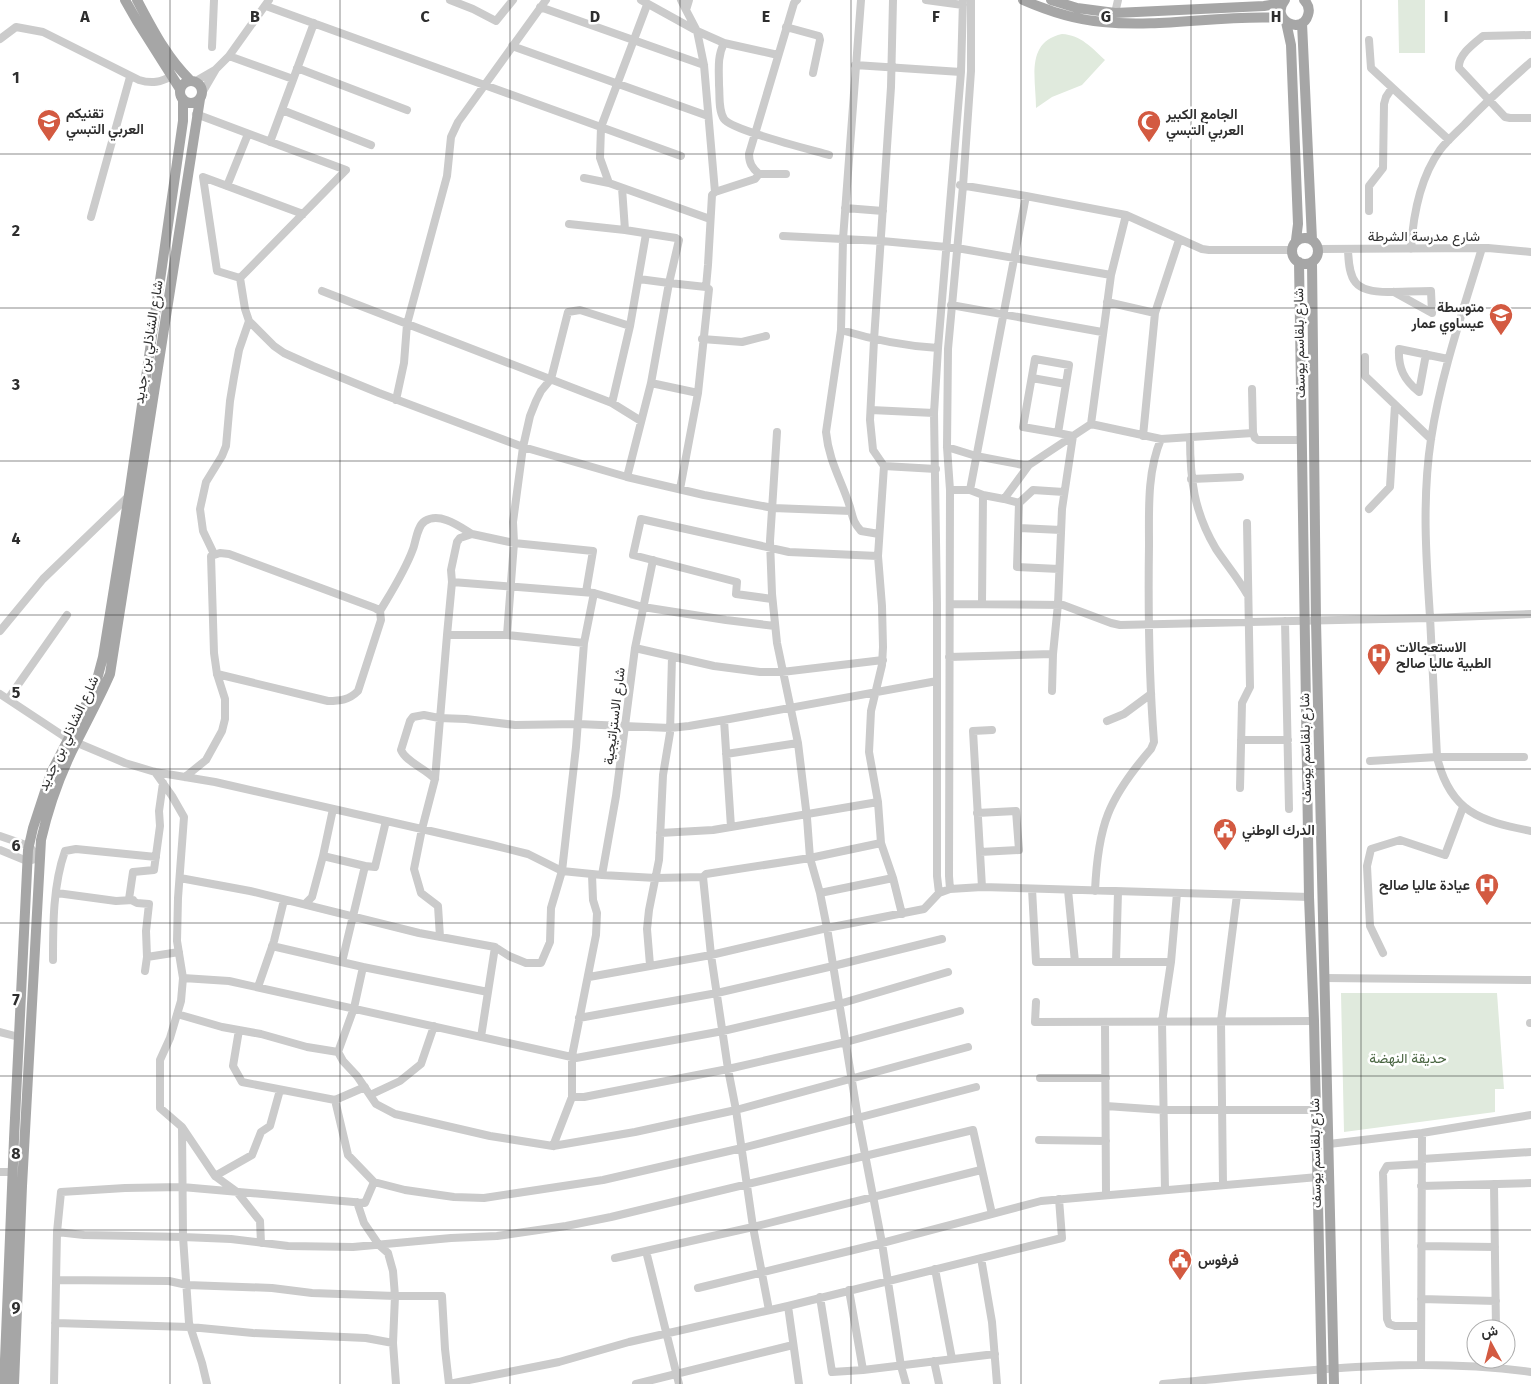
<svg xmlns="http://www.w3.org/2000/svg" width="1531" height="1384" viewBox="0 0 1531 1384" font-family="'Fira Sans',Vazirmatn,sans-serif">
  <style>
    .green { fill: #e0eadd }
    .lines { fill: none; stroke-linecap: round; stroke-linejoin: round }
    .minor { stroke: #cbcbcb; stroke-width: 8 }
    .major { stroke: #a6a6a6; stroke-width: 10 }
    .grid { fill: none; stroke: #2e2e2e; stroke-width: 1; stroke-opacity: 0.55 }
    .labels { text-anchor: middle; stroke-width: 5; stroke-linejoin: round; paint-order: stroke }
    .poi-label { font-size: 14px; font-weight: bold; fill: #2e2e2e; stroke: #fff; text-anchor: start }
    .street-label { font-size: 14px; fill: #2e2e2e; stroke: #fff }
    .park-label { font-size: 14px; fill: #486440; stroke: #fff }
    .grid-label { font-size: 16px; text-anchor: middle; font-weight: bold; fill: #2e2e2e; stroke: #fff; stroke-width: 5; stroke-linejoin: round; paint-order: stroke }
  </style>
  <rect width="100%" height="100%" fill="#fff"/>
  <path class="green" d="M1398,0h27v53h-26z
    M1062,34c19,1 30,14 43,26l-23,25 -30,12 -16,11c0,-29 -11,-66 26,-74z
    M1341,993h156l7,96h-9v23l-151,20z"/>
  <g class="lines">
    <path class="minor" d="M450,0l23,9 23,12 17,-21
      M641,0l56,31 27,12
      M681,0l5,10 3,-10
      M893,0l-2,87 -17,253 -4,80 3,30 11,16 -6,90 4,50 1,41 -1,18 -11,46 -2,41 9,50 3,41 12,35 9,36
      M926,0l37,5
      M266,6l415,150
      M540,7l164,58
      M686,10l11,21 7,34 11,127
      M1115,13l3,-13
      M786,27l33,9 1,4 -7,33
      M1531,35l-48,1c-10,8 -25,19 -24,32l46,49 5,1h21
      M0,39l16,-12 27,5 96,48c13,4 22,2 33,-4
      M1369,40l2,28 78,72
      M512,46l196,70
      M212,47l2,-47
      M778,55l-54,-12c-7,14 -5,27 -5,42 1,10 -1,25 5,34 7,11 88,31 105,36
      M229,56l64,23
      M855,65l106,7
      M297,68l110,42
      M196,81l19,-11
      M202,93l14,-24 13,-13 40,-56
      M282,110l89,35
      M196,114l150,56 -106,108
      M270,142l44,-119
      M786,174h-27c-7,-6 -10,-11 -10,-20l45,-151 3,-3
      M584,178l25,5 101,36
      M609,183l-9,-25 1,-31 46,-122
      M960,185l66,11 100,19 76,34 7,1h83
      M227,186l21,-52
      M845,208l38,3
      M1369,211v-25l14,-18 1,-64 2,-7 6,-9
      M91,217l39,-140
      M569,224l56,6 -3,-42
      M625,230l51,8 3,2 -10,43 -30,-4
      M783,236l99,5 75,7 154,27
      M1482,248c-19,63 -41,126 -51,191 -9,59 -5,118 -1,178 2,46 5,93 7,140 13,55 43,64 94,74
      M1317,249l171,-1 43,4
      M1348,249c1,32 6,43 40,43 14,0 28,-1 43,-1l1,22 -38,-21
      M1411,249c2,-33 9,-71 29,-99 7,-9 16,-17 24,-25 21,-22 44,-43 67,-63
      M240,278l5,31 4,12 25,25 10,7 29,13 66,27 144,54 104,30 77,18 69,13 78,3
      M240,278l-23,-7 -14,-94 100,37
      M706,287l2,-22 4,-70 3,-3 40,-13 4,-5
      M322,291l290,112 18,-77 16,-92
      M1107,302l48,11
      M951,305l151,27
      M841,330l2,-91 18,-239
      M702,339l40,3 24,-6
      M1426,354l-7,38c-15,-12 -21,-24 -20,-43l49,10
      M1365,357v19l66,63
      M1035,359l34,6 -11,68 -35,-6z
      M1032,378l34,6
      M651,383l47,10
      M1252,389l1,44 2,5 3,2h44
      M396,400l8,-37 3,-39 40,-148 4,-39 7,-15 88,-122
      M612,403l29,18
      M871,410l63,3
      M1091,424l20,-149 15,-60
      M777,432l-7,109 2,53 5,49 21,100 9,75 3,40 10,35 7,35 31,190 24,125 19,123 5,18
      M1143,436l12,-123 24,-73
      M1190,437c0,43 4,75 26,112 10,15 22,29 31,45
      M947,447l29,9 47,9h6l62,-41 70,15 92,-6
      M884,466l52,3
      M627,477l24,-94 18,-100 37,4 3,2 -11,104 -18,96
      M1191,479l49,-2
      M950,490h20l13,5 21,4 25,-34
      M970,490l56,-294
      M1004,499l15,4 -2,64 42,2
      M1019,503l14,-13 31,2
      M1369,509l21,-22 5,-82
      M1019,528l42,2
      M879,534l-18,-3c-8,-9 -8,-13 -11,-24 -9,-28 -21,-45 -24,-75l15,-102c33,10 62,16 97,18
      M214,554l-11,-23 -3,-22 6,-27 16,-26 4,-10 4,-45 4,-24 5,-27 10,-29
      M586,592l7,-41 -79,-8 -42,-9 -12,4 -3,4 -6,28 1,12 142,11 49,14 83,13 49,6
      M772,599l-36,-5 1,-12 -104,-27 8,-36 148,33 89,4
      M951,604l112,1 48,18 9,2 310,-7 101,-4
      M982,604l1,-109
      M380,611c12,-20 25,-40 33,-62 3,-8 4,-23 12,-28 15,-9 34,5 47,13
      M1285,621l4,188
      M0,631l43,-52 87,-84
      M447,635l5,-53
      M507,635l77,8
      M635,648l79,18 46,6h22l101,-12
      M949,657l104,-3
      M1052,691l1,-37 5,-50 4,-95 11,-73 -15,-3
      M0,694l68,45 57,24 30,9 60,10 277,63 36,9 34,17 40,4 54,3 47,-1
      M8,699l59,-84
      M724,720l7,107
      M1107,721l17,-7 27,-20
      M1241,740h47
      M726,754l72,-11
      M1370,761l67,-4h87
      M155,772l17,24 12,21 -6,81 -1,43 6,37 -2,23 -11,37 -10,22v48l22,19 1,110 6,86 13,40 5,21
      M185,777l21,-17 16,-29 3,-12v-20l-8,-25 -3,-21 -3,-97 9,-3 9,1 146,54 5,3 1,9 -23,71c-9,9 -18,10 -30,10l-111,-27
      M435,779c-10,-11 -29,-17 -34,-29l9,-29 3,-4 11,-2 15,3 27,1 49,6 63,-1 92,4 19,-2 35,-6 213,-39
      M1240,788l2,-85 8,-16 -3,-164
      M977,813l39,-2 3,39 -39,2
      M660,833l53,-3 165,-28
      M0,836l29,10 10,12 -12,3 -27,-11
      M323,856l42,10 -23,96
      M365,866l10,1 11,-46
      M602,875l14,-79 19,-148 18,-88
      M180,878l70,13 169,42 76,14 14,9 17,7h15l9,-21 1,-34 11,-37 14,-124 8,-104 10,-50
      M982,887l-9,-156 19,-1
      M950,889l-1,-13 1,-386 -3,-43 1,-98 15,-163 8,-115v-71
      M1032,889l4,73h135
      M1068,890l7,72
      M1095,891c3,-66 13,-92 56,-142l3,-7c-5,-65 -6,-131 -5,-197 0,-35 -2,-73 12,-106
      M57,893l59,8 17,-1
      M820,893l73,-15
      M939,893l-2,-17v-272l-3,-191 4,-65 23,-276 2,-72
      M305,904l7,-7 11,-41 10,-47
      M440,937l-2,-31 -17,-13 -7,-24 8,-40 13,-50 12,-144h60l7,-92 -1,-21 10,-75 7,-31 6,-15 5,-10 10,-12 17,-67 12,-2 50,16
      M272,946l91,21
      M1383,953l-13,-27 -3,-60 4,-17 29,-9 45,15 18,-48
      M147,957l32,-5
      M53,960c0,-36 0,-75 12,-109l11,-2 80,8
      M1116,962l2,-70
      M650,965l-3,-36 2,-19 10,-50 4,-85 7,-42 2,-76
      M145,971l2,-14 -1,-26 3,-27 -12,-1 -8,-4 4,-27 21,-2 6,-44 -1,-15 4,-28
      M589,977l122,-22 116,-27 97,-19 15,-16 11,-4 32,-2 327,10
      M183,978l46,3 347,77 147,-27 116,-27 109,-32
      M1324,978l207,2
      M258,987l16,-46 10,-41
      M1036,1002l-1,20 279,-1
      M177,1014l45,13 39,7 46,13 31,5 5,9 14,15 19,28 19,10 95,22 63,10 82,-14 101,-22 232,-63
      M579,1018l138,-25 116,-27 109,-27
      M1105,1022l1,173
      M1530,1023h1
      M239,1030l-6,36 9,16 93,18 13,55 26,27
      M0,1032l19,5
      M481,1037l14,-90
      M338,1052l16,-44 9,-41 125,25
      M1040,1078h66
      M370,1095l30,-14 21,-17 13,-38
      M572,1097h12l144,-28 118,-27 114,-31
      M335,1100l30,-13
      M1106,1106l57,4h153
      M182,1127l33,49 22,16 23,29 1,22
      M1039,1140l67,1
      M1329,1144l93,-11 109,-18
      M553,1146l19,-49v-41l24,-121 1,-22 -4,-13 -1,-25
      M1422,1159l109,-7
      M0,1172h12
      M215,1176l37,-21 9,-23 9,-6 10,-36
      M1494,1184l2,145
      M1223,1185l-2,-164 16,-126
      M1421,1186l110,-3
      M1165,1190l-3,-168 9,-60 6,-69
      M357,1202l7,21 15,22 9,8 5,18 2,25 -2,47 3,41
      M57,1232l27,3 99,2 48,2 57,7 65,1 98,-9 46,-2 69,-10 45,-9 362,-87 19,84
      M1421,1246l74,1
      M646,1251l33,133
      M615,1258l138,-31 228,-57
      M981,1258l11,64 5,62
      M935,1269l17,90
      M56,1280l113,1 18,4 85,3 40,5 83,3h47l3,53 4,35
      M698,1288l184,-45 159,-42 277,-24
      M849,1290l14,80
      M820,1297l12,75 31,-2 132,-16
      M1421,1299l75,2
      M788,1306l11,78
      M769,1310l-16,-83 -17,-117 -8,-41 -17,-114 -8,-78 3,-3 104,-16 71,-15
      M55,1323l135,4 63,6 113,5 27,5
      M1421,1326h-26l-6,-2 -2,-5 -4,-146 4,-7 35,-2
      M934,1361l5,23
      M1421,1365l1,-232
      M54,1384l3,-152 4,-40 64,-4 57,-1 183,16 9,-21 31,8 49,7 30,1 119,-18 139,-32 234,-61
      M449,1384l110,-22 70,-20 159,-36 274,-68 -3,-39
      M636,1384l157,-39
      M1163,1384c122,-11 246,-29 368,-12"/>
    <path class="major" d="M125,0l12,21 43,68
      M137,0c15,28 30,58 53,80
      M1023,0c25,11 53,20 80,22 60,6 120,-8 180,-4
      M1051,0l26,8 38,5 149,-7 19,-3
      M1285,0c-16,20 17,36 23,15 2,-6 0,-11 -4,-15
      M1286,22l5,23 7,179 -2,16
      M1302,23l10,217
      M180 92a11 11 0 1 1 22 0a11 11 0 1 1-22 0Z
      M1292 251a13 13 0 1 1 26 0a13 13 0 1 1-26 0Z
      M1299,262l10,635 5,124 8,363
      M1312,262l4,359 18,763
      M4,1384l10,-245 14,-289 5,-22 18,-55 44,-86 8,-30 26,-162 54,-374v-22
      M14,1384l8,-198 19,-346c8,-35 20,-68 36,-99 11,-22 23,-44 33,-67l90,-575"/>
  </g>
  <path class="grid" d="M170,0v1384M340,0v1384M510,0v1384M680,0v1384M851,0v1384M1021,0v1384M1191,0v1384M1361,0v1384M0,154h1531M0,308h1531M0,461h1531M0,615h1531M0,769h1531M0,923h1531M0,1076h1531M0,1230h1531"/>
  <defs>
    <g id="school-pin" transform="scale(1.25)"><path d="M0 17L-7.5 6A9.5 9.5 0 1 1 7.5 6Z" fill="#d35a41" stroke="#fff"/><path d="M0-5L7-2L0 1L-7-2ZM-4 1L0 2.5L4 1V4Q0 6-4 4Z" fill="#fff"/></g>
    <g id="mosque-pin" transform="scale(1.25)"><path d="M0 17L-7.5 6A9.5 9.5 0 1 1 7.5 6Z" fill="#d35a41" stroke="#fff"/><path d="M3.5-4.9A6 6 0 1 0 3.5 4.9A5 5 0 1 1 3.5-4.9Z" fill="#fff"/></g>
    <g id="hospital-pin" transform="scale(1.25)"><path d="M0 17L-7.5 6A9.5 9.5 0 1 1 7.5 6Z" fill="#d35a41" stroke="#fff"/><path d="M-5-5h3v3.5h4V-5h3V5h-3V1.5h-4V5h-3Z" fill="#fff"/></g>
    <g id="civic-pin" transform="scale(1.25)"><path d="M0 17L-7.5 6A9.5 9.5 0 1 1 7.5 6Z" fill="#d35a41" stroke="#fff"/><path d="M-.6-6.5H3V-4.5H.6V-3L4-1V1h2V6H-6V1h2V-1L-.6-3ZM-1.2 2.5V6h2.4V2.5Z" fill="#fff"/></g>
  </defs>
  <g fill-rule="evenodd">
    <use href="#school-pin" x="49" y="121"/>
    <use href="#mosque-pin" x="1149" y="122"/>
    <use href="#school-pin" x="1501" y="315"/>
    <use href="#hospital-pin" x="1379" y="655"/>
    <use href="#civic-pin" x="1225" y="830"/>
    <use href="#hospital-pin" x="1487" y="885"/>
    <use href="#civic-pin" x="1180" y="1260"/>
  </g>
  <g class="labels">
    <g class="poi-label">
      <text x="66" y="118">تقنيكم<tspan x="66" dy="16">العربي التبسي</tspan></text>
      <text x="1166" y="119">الجامع الكبير<tspan x="1166" dy="16">العربي التبسي</tspan></text>
      <text x="1484" y="312" text-anchor="end">متوسطة<tspan x="1484" dy="16">عيساوي عمار</tspan></text>
      <text x="1396" y="652">الاستعجالات<tspan x="1396" dy="16">الطبية عاليا صالح</tspan></text>
      <text x="1242" y="835">الدرك الوطني</text>
      <text x="1470" y="890" text-anchor="end">عيادة عاليا صالح</text>
      <text x="1198" y="1265">فرفوس</text>
    </g>
    <g class="street-label">
      <text x="1424" y="241">شارع مدرسة الشرطة</text>
      <text transform="translate(148 342) rotate(-81)" y="5">شارع الشاذلي بن جديد</text>
      <text transform="translate(1299 343) rotate(-91)" y="5">شارع بلقاسم يوسف</text>
      <text transform="translate(614 716) rotate(-83)" y="5">شارع الاستراتيجية</text>
      <text transform="translate(68 733) rotate(-65)" y="5">شارع الشاذلي بن جديد</text>
      <text transform="translate(1305 748) rotate(-91)" y="5">شارع بلقاسم يوسف</text>
      <text transform="translate(1315 1153) rotate(-91)" y="5">شارع بلقاسم يوسف</text>
    </g>
    <g class="park-label">
      <text x="1408" y="1063">حديقة النهضة</text>
    </g>
  </g>
  <g class="grid-label">
    <text x="85" y="22">A</text>
    <text x="255" y="22">B</text>
    <text x="425" y="22">C</text>
    <text x="595" y="22">D</text>
    <text x="766" y="22">E</text>
    <text x="936" y="22">F</text>
    <text x="1106" y="22">G</text>
    <text x="1276" y="22">H</text>
    <text x="1446" y="22">I</text>
    <text x="16" y="83">1</text>
    <text x="16" y="236">2</text>
    <text x="16" y="390">3</text>
    <text x="16" y="544">4</text>
    <text x="16" y="698">5</text>
    <text x="16" y="851">6</text>
    <text x="16" y="1005">7</text>
    <text x="16" y="1159">8</text>
    <text x="16" y="1313">9</text>
  </g>
  <g transform="translate(1491 1344) rotate(353)"><circle r="24" fill="#ffffff" stroke="#ababab"/>
  <path d="M0-4L9 19L0 12L-9 19Z" fill="#d35a41"/>
  <text y="-8" font-size="14" font-weight="bold" text-anchor="middle" fill="#2e2e2e">ش</text>
  </g>
</svg>
